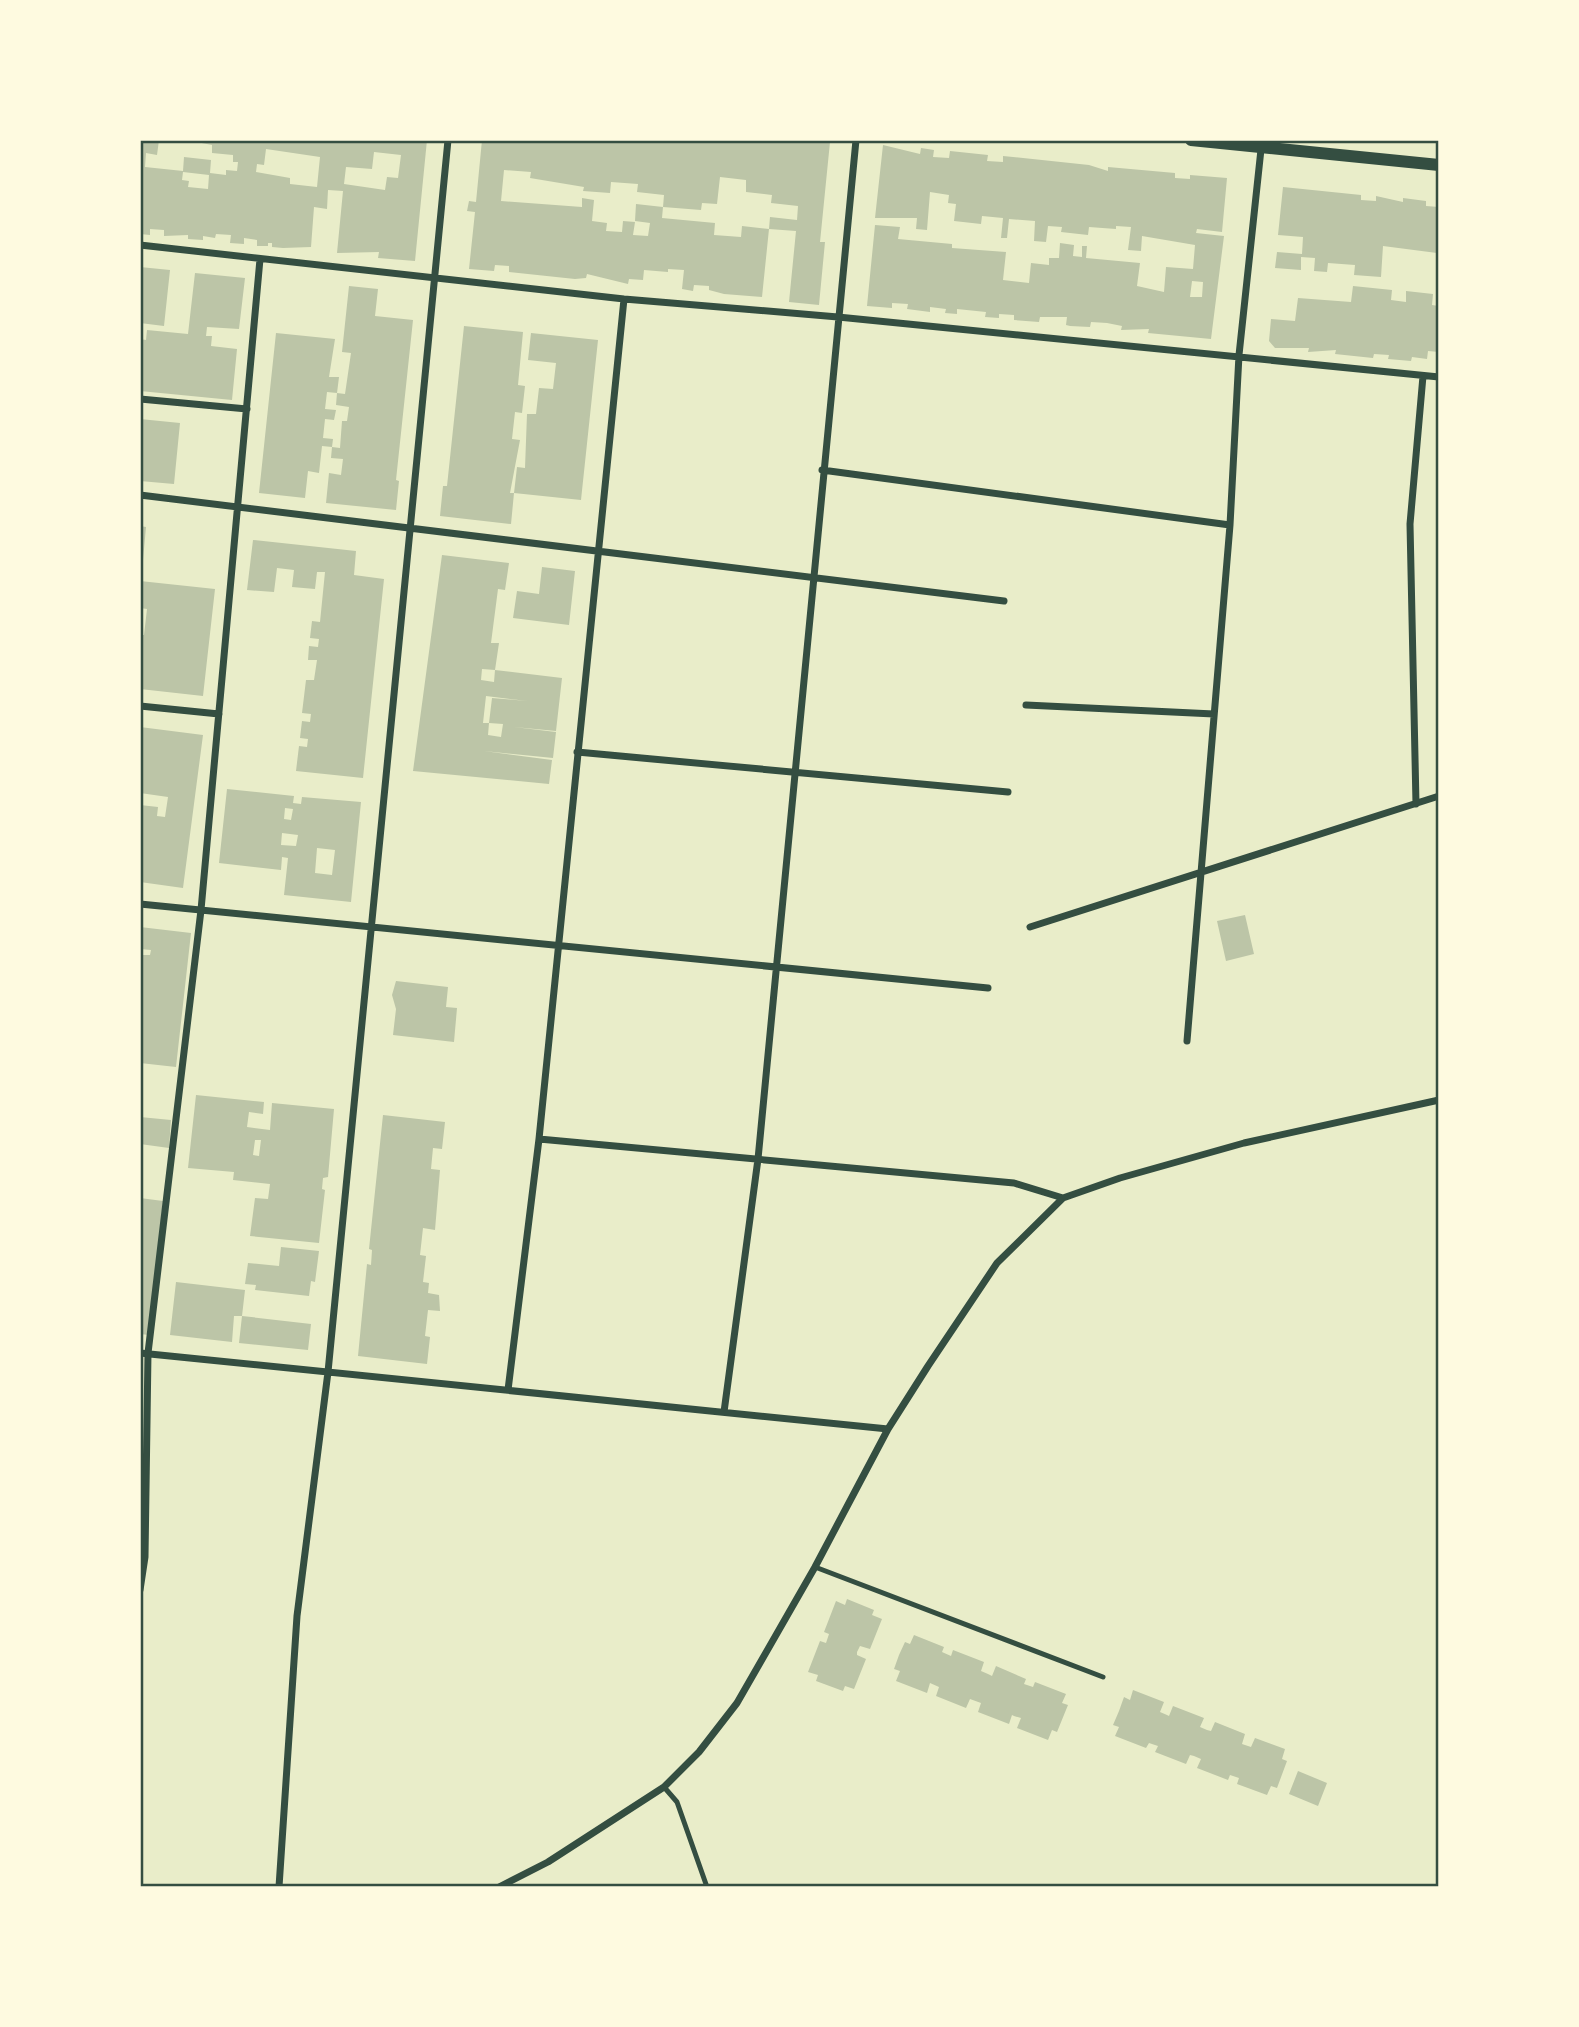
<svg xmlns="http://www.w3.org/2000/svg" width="1579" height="2027" viewBox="0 0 1579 2027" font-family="Quicksand,sans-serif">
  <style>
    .building { fill: #bcc5a7; fill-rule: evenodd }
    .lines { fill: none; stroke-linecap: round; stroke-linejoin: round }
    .service { stroke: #344e41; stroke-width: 5 }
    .minor { stroke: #344e41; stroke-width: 7 }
    .tertiary { stroke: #344e41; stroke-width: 12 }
    .neatline { fill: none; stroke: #344e41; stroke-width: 2.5 }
  </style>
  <rect width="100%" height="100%" fill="#e9edc9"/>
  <path class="building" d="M140,140h19l-2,15 -11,-2 -1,14 38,4 1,-14 27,3 -1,13 16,2v-5l11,1 1,-9h-5v-7l-21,-2v-8l-26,-5h241l-12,121 -37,-3 1,-6 -42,1 6,-62 -15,-1 -1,19 -13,-2 -3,40 -28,1 -11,-1v-4h-4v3h-11v-6l-13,-2v6l-14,-1 1,-8 -15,-1 -1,4 -12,-2v4l-15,-1v-4l-24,1v-6l-14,-1v6l-10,-1zM266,149l54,8 -3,30 -27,-3v-6l-34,-6 1,-8 7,1zM374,152l27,3 -3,23 -11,-1 -2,13 -41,-6 2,-17 26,2zM183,172l26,3 -1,14 -20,-2 1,-6 -7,-1z
    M482,140l348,2 -10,100h5l-6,63 -30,-3 7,-71 -27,-2 1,-12 27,3 1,-14 -27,-3 1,-8 -26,-3v-12l-26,-3 -3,27 -15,-1 -1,7 -38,-3 1,-12 -27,-3 1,-8 -27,-2 -1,11 -27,-2 1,-4 -54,-9 1,-6 -27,-2 -3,31 81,6v-9l12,2 -2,21 15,2 -1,8 16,1 1,-11 12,1 -2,13 15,1 2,-13 -15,-2 1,-17 27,3 -1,11 53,5 -1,12 27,2 1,-11 27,3 -7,68 -38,-3 -15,-4v-4l-15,-1 -1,6 -11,-2 2,-19 -16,-1v3l-24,-2 -1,10 -14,-1 -1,5 -41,-10 -1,4 -11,1 -66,-7v-6l-14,-1 -1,6 -25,-2 6,-57 -8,-1 2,-10 7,1z
    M883,145l37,9 1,-6 13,2 -1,7 16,1 1,-7 38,4 -1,6 16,1v-6l86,9 19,6v-4l67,6v5l15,1v-4l37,3 -5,54 -25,-3 -1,4 28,3 -13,103 -63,-6 1,-4 -28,1 1,-4 -15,-3 -16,-1 -1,5 -20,-1 -4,-1 1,-8h-27l-1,5 -25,-2v-5l-15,-1v4l-14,-1 1,-5 -29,-3v5l-12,-1 1,-4 -16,-2v5l-23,-3 1,-5 -16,-1v5l-25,-2 8,-81 25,2 -2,12 54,5v4l54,4 -3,28 26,3 2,-20 18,2v-7h10l1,-15 14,2 -1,11 9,1v-11h5l-1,12 54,5 -3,23 27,6 2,-25 27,2 2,-24 -53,-9 -1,15 -13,-1 3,-23 -15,-1v3l-27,-2 -1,8 -27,-3 1,-5 -14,-1 -2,16 -12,-1 1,-20 -26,-2 -2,19h-6l2,-20 -21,-2 -1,8 -27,-3 2,-17 -8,-1 1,-8 -19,-3 -3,38 -11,-1 1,-11h-42zM1192,281l11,1 -1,15h-12z
    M1283,187l78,8v5l15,1v-5l27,6v-4l23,3v5l13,1v60h-3l1,-14 -54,-7 -2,31 -27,-2 1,-10 -27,-2 -1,9 -13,-1 1,-13 -14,-1v13l-26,-2 2,-16 25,2 1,-17 -25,-2z
    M140,267l30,3 -6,56 -24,-3z
    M195,273l50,5 -6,51 -32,-2 -1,9h6l-1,10 26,3 -5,51 -92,-9v-52l6,1 1,-10 41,4z
    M349,286l29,3 -3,27 38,4 -17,160 3,1 -3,29 -70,-7 3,-30 12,2 2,-16 -12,-1 1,-11 8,1 2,-27h5l2,-14 -13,-2 1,-12 -10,-1 -2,17 11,1 -2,10 -9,-1 -2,19 10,1 -1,8 -10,-1 -3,27 -11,-2 -3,27 -46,-5 17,-160 59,6 -6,38h10l-2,16 8,1 6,-41 -9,-1z
    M1353,286l39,4 -1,10 15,2v-11l27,3 -1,11 7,1v46l-11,-1 -1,8 -15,-2 -1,4 -23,-2 1,-4 -15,-1 -1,4 -38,-4 1,-4 -28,2 1,-4h-34l-6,-7 2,-22 24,2 3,-23 53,4z
    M464,326l59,6 -5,53 7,1 -3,27 -7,-1 -3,27 8,1 -10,53h4l-3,31 -71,-8 3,-30h4z
    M531,333l67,7 -17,160 -67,-7 3,-26 8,1 2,-54h9l3,-26 14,1 3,-26 -28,-3z
    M140,419l40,4 -6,61 -34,-3z
    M140,526l6,1 -4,44h-2z
    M253,540l103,11 -2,24 30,4 -21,199 -67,-7 3,-25 8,1 1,-8 -8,-1 2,-17 8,1 1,-8 -9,-1 4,-33h8l3,-20h-9l1,-14 9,1 1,-8 -9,-1 2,-17 8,1 5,-50h-8l-2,17 -23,-2 2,-17 -17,-2 -3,24 -27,-2z
    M442,555l67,8 -4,27 -7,-1 -7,54h8l-4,27 -13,-1 -1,11 13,2 1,-12 67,8 -6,53 -42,-4 42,5 -3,26 -69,-7 68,9 -3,24 -136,-13zM486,696l41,5 -35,-3 -3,25 14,1 -2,13 -13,-2 1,-12h-6z
    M542,567l33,4 -6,54 -56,-7 4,-27 22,3z
    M140,581l75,8 -12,107 -63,-7v-54h4l3,-26 -7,-1z
    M140,727l63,8 -20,153 -43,-6v-77l18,2 -1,9 8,1 3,-20 -28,-4z
    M227,789l67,7 -1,7 8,1 1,-7 59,5 -10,100 -67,-7 4,-37 -6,-1 -1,13 -62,-7zM285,808l8,1 -2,11 -7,-1zM282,833l16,2 -2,11 -15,-1zM317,848l18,2 -3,25 -17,-2z
    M1245,915l9,39 -28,7 -9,-40z
    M140,927l51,6 -15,134 -36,-4v-108h10l1,-5 -11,-1z
    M396,981l52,6 -2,20 11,1 -3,34 -61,-7 3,-26 -4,-14z
    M196,1095l68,7 -1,12 -14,-2 -2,15 23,3 2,-27 62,6 -6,68 -5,1 -1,11 3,1 -6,53 -69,-7 5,-38 13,1 2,-15 -37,-4 1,-8 -46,-4zM255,1140h6l-2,16 -6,-1z
    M383,1115l62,7 -3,27 -9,-1 -2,21 9,1 -5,60 -12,-2 -3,27 6,1 -3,26 6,1 -1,10 11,2 1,16 -12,-1 -3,26 5,1 -3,27 -69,-8 9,-92 4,1 1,-15 -3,-1z
    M140,1117l31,3 -2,28 -29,-4z
    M140,1198l23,3 -14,134 -9,-1z
    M281,1247l38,4 -4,31 -4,-1 -2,15 -54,-6 1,-5 -11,-1 3,-21 31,3z
    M176,1282l69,8 -3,26h-8l-2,26 -62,-7z
    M242,1316l69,8 -3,26 -69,-7z
    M847,1599l27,11 -2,5 10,4 -12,30 -10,-3 -3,6v3l9,4 -12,30 -9,-3 -2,5 -27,-10 2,-6 -10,-3 12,-31 6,2 3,-9 -5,-2 12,-31 9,4z
    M914,1635l30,12 -2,5 9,4 2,-6 31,12 -3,9 7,3 4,2 4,-10 30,13 -2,5 9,3 2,-5 31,12 -4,9 6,2 -11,27 -5,-2 -4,10 -31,-12 4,-10 -7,-2 -2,-1 -3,9 -31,-12 3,-9 -11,-4 -4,9 -30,-12 3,-9 -9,-4 -3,10 -31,-12 4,-10 -6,-2 5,-14 6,-13 5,2z
    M1133,1690l31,12 -4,10 7,3 2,1 4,-10 31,12 -4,9 7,3 4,1 4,-9 30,12 -3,10 9,3 4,-9 30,11 -3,10 5,2 -10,27 -6,-2 -4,9 -30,-11 2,-6 -9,-3 -2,5 -31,-12 4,-9 -7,-3 -4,-1 -4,9 -31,-12 3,-6 -9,-3 -3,5 -31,-12 4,-9 -6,-2 6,-14 5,-14 6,3z
    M1298,1771l29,12 -9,23 -29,-12z"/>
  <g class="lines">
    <path class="service" d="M815,1567l288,110
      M664,1787l13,15 30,85"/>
    <path class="minor" d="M140,245l484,54 214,18 601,60
      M140,399l107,10
      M822,470l408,55
      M140,495l864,106
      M1026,705l188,9
      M140,706l79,8
      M577,752l431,40
      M1416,804l-6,-280 13,-148
      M140,904l848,84
      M1030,927l409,-131
      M1187,1041l43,-516 9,-170 23,-215
      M539,1139l475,44 49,15
      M140,1353l748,76
      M508,1390l31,-251 85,-840
      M724,1412l34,-253 98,-1019
      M140,1590l5,-33 3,-204 53,-443 59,-651
      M279,1887l18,-271 31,-244 120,-1232
      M499,1887l49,-25 116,-75 35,-35 38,-49 78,-136 73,-138 40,-63 69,-103 66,-65 57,-20 124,-35 195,-43"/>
    <path class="tertiary" d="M1191,140l248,25"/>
  </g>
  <rect width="1579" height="2027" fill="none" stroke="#fefae0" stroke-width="284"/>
  <rect x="142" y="142" width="1295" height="1743" class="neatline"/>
</svg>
